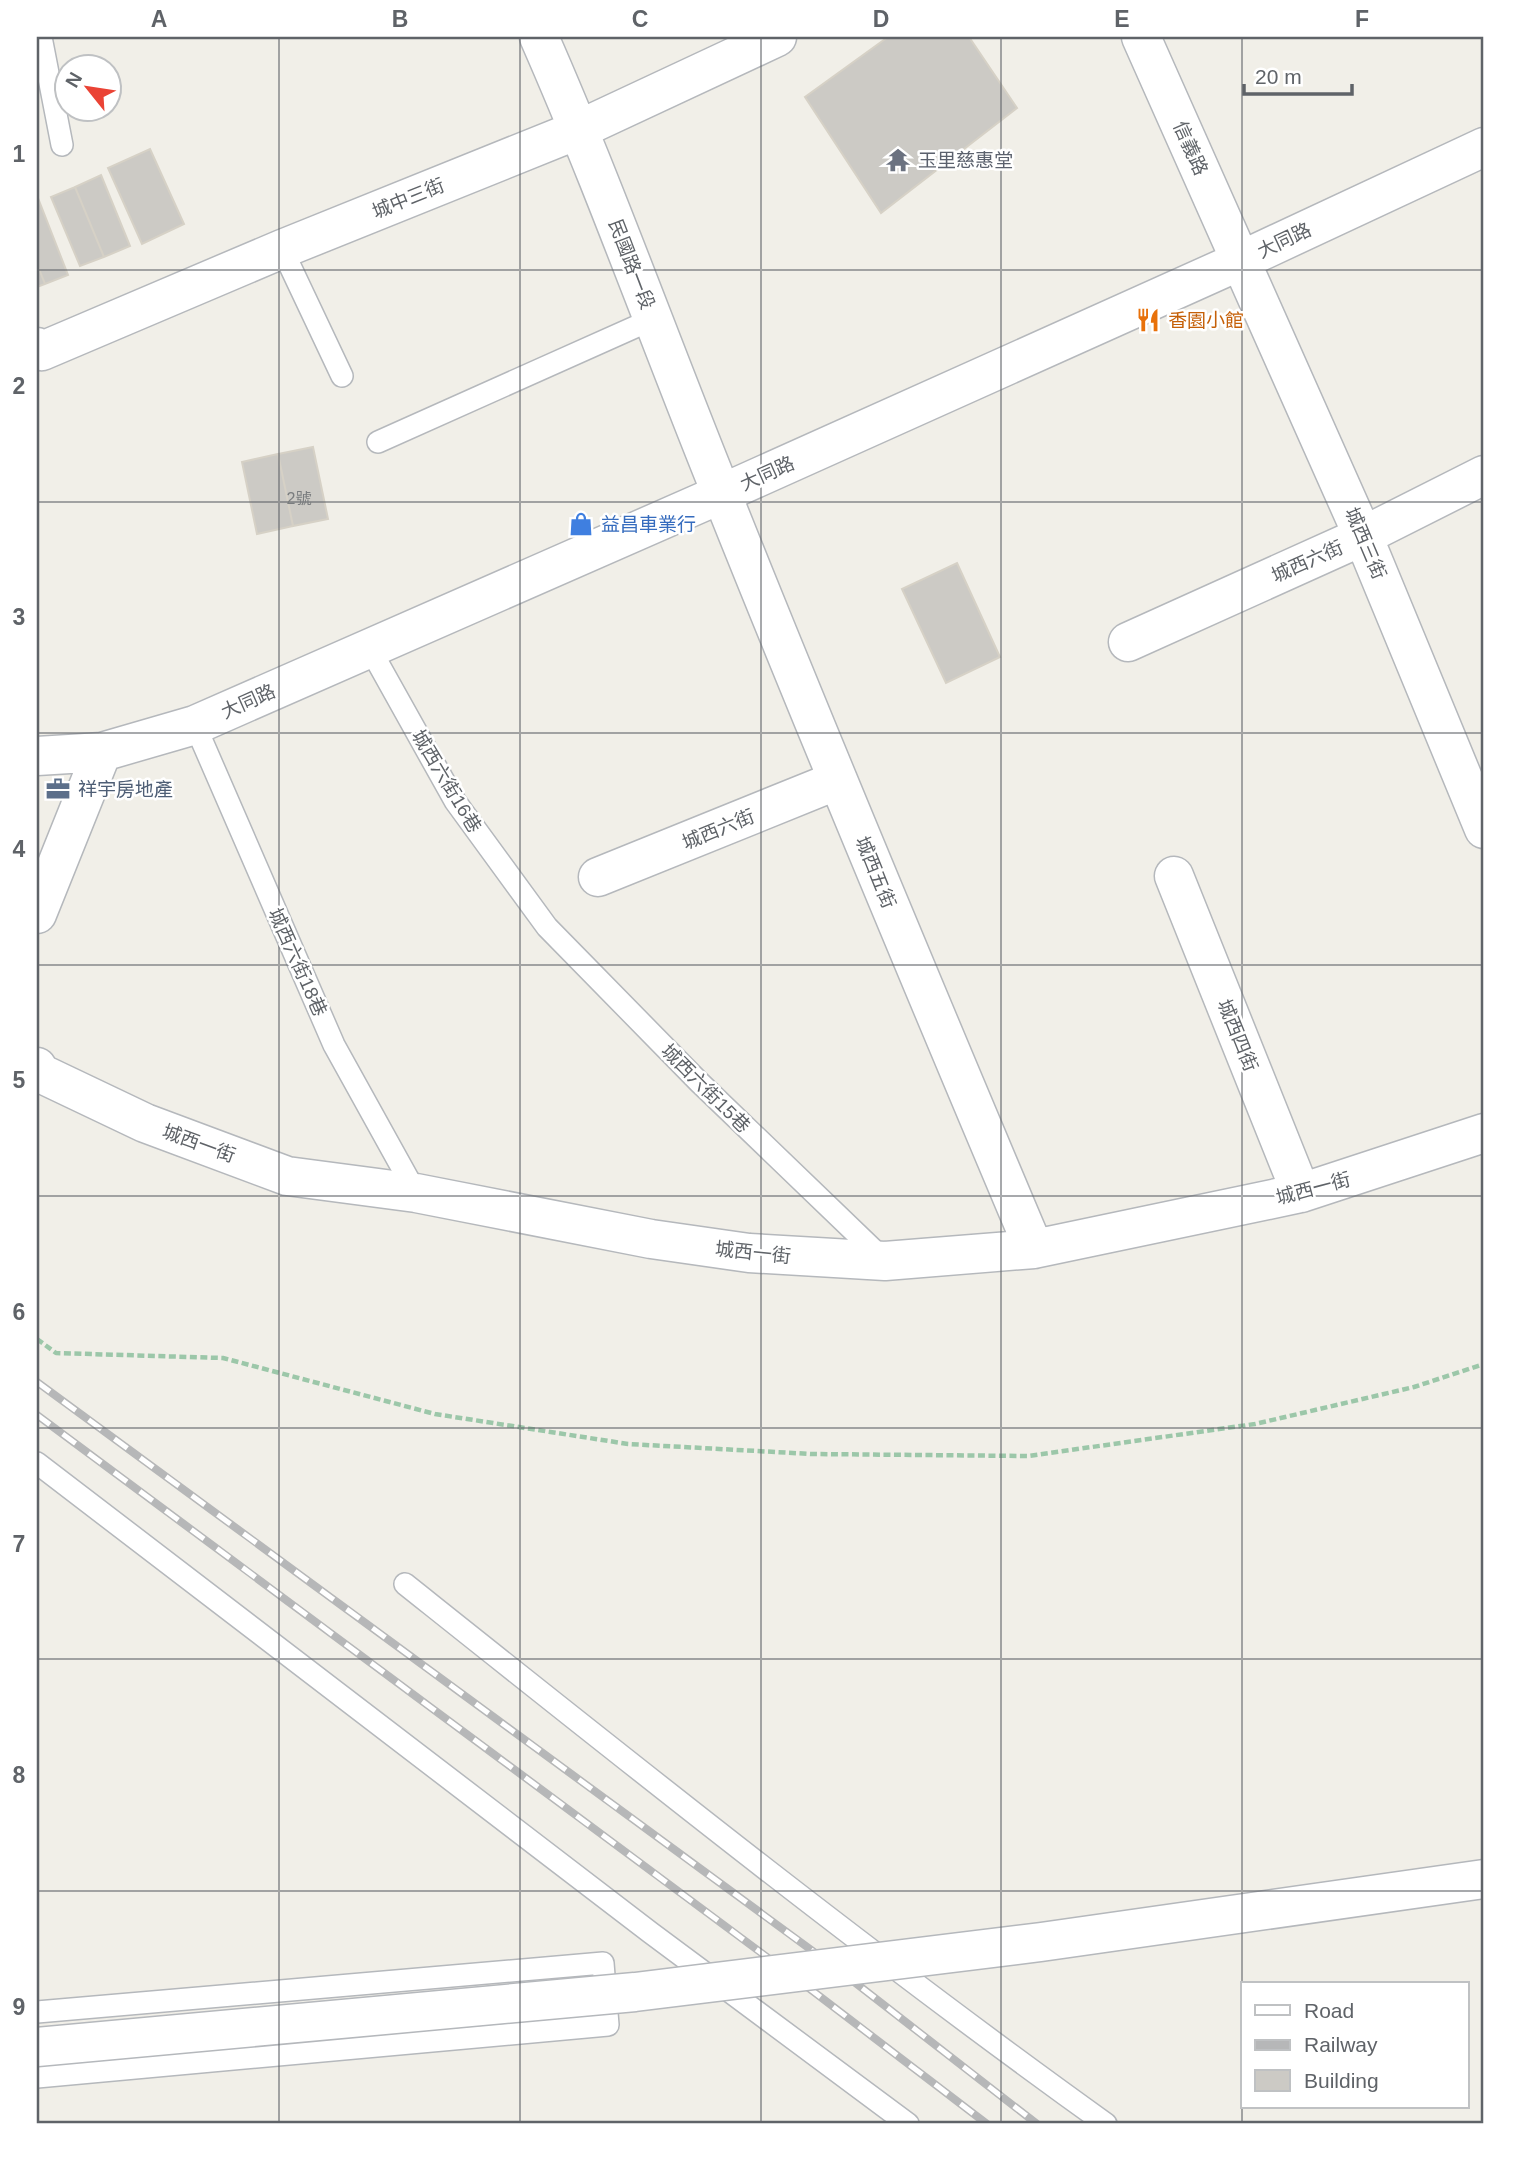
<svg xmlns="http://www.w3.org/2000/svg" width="1521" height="2161" viewBox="0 0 1521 2161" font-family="Arial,'Noto Sans TC',sans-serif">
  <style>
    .building { fill: #cccac5; stroke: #d6d1c6; stroke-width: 2 }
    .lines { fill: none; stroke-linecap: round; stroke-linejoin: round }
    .service-casing { stroke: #b5b8bc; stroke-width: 24 }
    .minor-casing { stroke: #b5b8bc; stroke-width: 41 }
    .path { stroke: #9cc7a9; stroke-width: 4.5; stroke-dasharray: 7 3.5; stroke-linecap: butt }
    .service { stroke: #fff; stroke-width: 21 }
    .minor { stroke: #fff; stroke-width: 38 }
    .rail-casing { stroke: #b6b7b8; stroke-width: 8 }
    .rail { stroke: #fff; stroke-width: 5; stroke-dasharray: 16; stroke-linecap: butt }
    .minor-bridge-casing { stroke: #b5b8bc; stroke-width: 41; stroke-linecap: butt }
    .minor-bridge { stroke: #fff; stroke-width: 38 }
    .grid { fill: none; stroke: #5f6368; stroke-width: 2; stroke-opacity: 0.55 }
    .labels { text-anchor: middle; stroke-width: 5; stroke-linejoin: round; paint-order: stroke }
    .number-label { font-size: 16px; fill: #7a7d7f }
    .street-label { font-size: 19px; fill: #5f6368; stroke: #fff }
    .worship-label { font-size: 19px; fill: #5b616d; stroke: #fff; text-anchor: start }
    .food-label { font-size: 19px; fill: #c56008; stroke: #fff; text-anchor: start }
    .shop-label { font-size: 19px; fill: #366cbe; stroke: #fff; text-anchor: start }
    .service-label { font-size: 19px; fill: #4e5e75; stroke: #fff; text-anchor: start }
    .neatline { fill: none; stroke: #5f6368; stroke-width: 2.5 }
    .grid-label { font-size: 23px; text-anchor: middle; font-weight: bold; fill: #5f6368 }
  </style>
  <rect width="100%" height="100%" fill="#f1efe8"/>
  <path class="building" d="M888,37h81l48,71 -136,105 -76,-116z
    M150,149l34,75 -42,20 -34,-76z
    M101,175l29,71 -26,11 -29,-70z
    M75,187l29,70 -24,9 -29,-69z
    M38,198l30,77 -23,9 -8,-20z
    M37,264l8,20 -8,3z
    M313,447l15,72 -35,7 -15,-72z
    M278,454l15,72 -36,8 -15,-72z
    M957,563l43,94 -54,26 -44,-94z"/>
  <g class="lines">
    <g class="service-casing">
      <path id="service" d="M41,37l21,108
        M282,249l60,127
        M378,442l275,-123
        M369,647l86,154 92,126 152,155 185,178
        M195,725l139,320 82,148
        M37,1463l614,470 257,191
        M405,1584c231,184 461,368 701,540
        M37,2012l566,-49 5,62 -571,52"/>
    </g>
    <g class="minor-casing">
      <path id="minor" d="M539,37c66,150 121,305 183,458 101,253 206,503 312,754
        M1141,37l222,499 121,293
        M37,347l5,4 240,-102 298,-120 197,-92
        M1128,642l235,-106 121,-61
        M37,756l65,-4 93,-27 526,-231 521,-234 242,-113
        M1174,876l127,317
        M598,877l240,-97
        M37,914l65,-162
        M37,1067l3,6 105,50 142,53 129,17 235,46 98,14 136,8 149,-12 267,-56 183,-60"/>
    </g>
    <path class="path" d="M37,1339l19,14 167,5 212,56 193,30 184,10 216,2 227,-32 159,-37 70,-23"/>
    <use href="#service" class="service"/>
    <use href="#minor" class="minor"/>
    <g class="rail-casing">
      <path id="rail" d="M37,1382l807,592 193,150
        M37,1415l777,577 173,132"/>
    </g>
    <use href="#rail" class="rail"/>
    <g class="minor-bridge-casing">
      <path id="minor-bridge" d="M37,2047l598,-55 406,-50 443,-63"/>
    </g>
    <use href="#minor-bridge" class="minor-bridge"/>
  </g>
  <path class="grid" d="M279,37v2087M520,37v2087M761,37v2087M1001,37v2087M1242,37v2087M37,270h1447M37,502h1447M37,733h1447M37,965h1447M37,1196h1447M37,1428h1447M37,1659h1447M37,1891h1447"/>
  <defs>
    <g id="temple-bare" transform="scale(1.89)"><path d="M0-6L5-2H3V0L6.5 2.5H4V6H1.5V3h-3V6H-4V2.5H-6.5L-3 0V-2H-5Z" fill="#6b7280" stroke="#fff" stroke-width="2.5" paint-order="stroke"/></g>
    <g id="restaurant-bare" transform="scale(1.89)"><path d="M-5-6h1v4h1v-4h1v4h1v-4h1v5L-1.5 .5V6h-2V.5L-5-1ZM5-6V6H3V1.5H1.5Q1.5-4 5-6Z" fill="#e8710a" stroke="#fff" stroke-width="2.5" paint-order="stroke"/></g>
    <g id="shop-bare" transform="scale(1.89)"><path d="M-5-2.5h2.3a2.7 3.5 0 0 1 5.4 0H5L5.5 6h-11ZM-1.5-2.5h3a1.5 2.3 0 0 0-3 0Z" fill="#3f7fe0" stroke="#fff" stroke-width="2.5" paint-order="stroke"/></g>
    <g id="office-bare" transform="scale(1.89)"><path d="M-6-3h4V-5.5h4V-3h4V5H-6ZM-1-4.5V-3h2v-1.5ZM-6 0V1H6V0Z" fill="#5c6f8a" stroke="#fff" stroke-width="2.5" paint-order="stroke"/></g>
  </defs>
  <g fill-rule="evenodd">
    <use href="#temple-bare" x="898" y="160"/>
    <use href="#restaurant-bare" x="1148" y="320"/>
    <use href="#shop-bare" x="581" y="524"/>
    <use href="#office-bare" x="58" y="789"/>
  </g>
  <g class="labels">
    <g class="number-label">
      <text x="299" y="504">2號</text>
    </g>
    <g class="street-label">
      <text transform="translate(1191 148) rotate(66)" y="7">信義路</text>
      <text transform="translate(408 198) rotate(-22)" y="7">城中三街</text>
      <text transform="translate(1284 240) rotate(-25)" y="7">大同路</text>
      <text transform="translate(632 264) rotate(69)" y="7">民國路一段</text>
      <text transform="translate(767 473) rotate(-24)" y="7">大同路</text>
      <text transform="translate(1366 543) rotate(67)" y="7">城西三街</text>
      <text transform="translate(1307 561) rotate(-24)" y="7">城西六街</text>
      <text transform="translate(248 701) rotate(-24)" y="7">大同路</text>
      <text transform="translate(447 781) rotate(59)" y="7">城西六街16巷</text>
      <text transform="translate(718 829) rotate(-22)" y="7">城西六街</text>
      <text transform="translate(876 872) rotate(68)" y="7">城西五街</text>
      <text transform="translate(298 962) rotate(66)" y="7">城西六街18巷</text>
      <text transform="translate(1238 1035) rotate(68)" y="7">城西四街</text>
      <text transform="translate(706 1088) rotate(45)" y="7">城西六街15巷</text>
      <text transform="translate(199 1143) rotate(20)" y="7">城西一街</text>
      <text transform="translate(1313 1188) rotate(-15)" y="7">城西一街</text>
      <text transform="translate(753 1252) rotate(6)" y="7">城西一街</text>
    </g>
    <g class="worship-label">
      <text x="918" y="167">玉里慈惠堂</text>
    </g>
    <g class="food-label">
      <text x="1168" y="327">香園小館</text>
    </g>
    <g class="shop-label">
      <text x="601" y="531">益昌車業行</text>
    </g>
    <g class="service-label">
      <text x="78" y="796">祥宇房地產</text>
    </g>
  </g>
  <rect width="1521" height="2161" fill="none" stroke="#ffffff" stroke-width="77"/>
  <rect x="1241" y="1982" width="228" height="126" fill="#ffffff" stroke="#bfc1c3" stroke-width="2"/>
  <rect x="1255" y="2005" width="35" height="10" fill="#ffffff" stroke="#bfc1c3" stroke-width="2"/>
  <text x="1304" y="2018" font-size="21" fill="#5f6368">Road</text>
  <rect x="1255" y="2040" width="35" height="10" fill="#b6b7b8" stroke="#bfc1c3" stroke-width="2"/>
  <text x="1304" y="2052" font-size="21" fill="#5f6368">Railway</text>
  <rect x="1255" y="2070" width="35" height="21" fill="#cccac5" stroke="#bfc1c3" stroke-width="2"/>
  <text x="1304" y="2088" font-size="21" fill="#5f6368">Building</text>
  <g transform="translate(88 88) rotate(300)"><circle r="33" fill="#ffffff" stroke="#bfc1c3" stroke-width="2"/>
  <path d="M0-5L12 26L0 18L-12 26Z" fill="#ea4335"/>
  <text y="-10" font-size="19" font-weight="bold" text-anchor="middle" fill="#5f6368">N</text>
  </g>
  <path d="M1244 84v10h108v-10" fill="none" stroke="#5f6368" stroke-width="3.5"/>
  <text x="1255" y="84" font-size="21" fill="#5f6368" stroke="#ffffff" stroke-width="5" paint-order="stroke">20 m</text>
  <rect x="38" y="38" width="1444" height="2084" class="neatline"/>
  <g class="grid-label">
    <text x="159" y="27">A</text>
    <text x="400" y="27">B</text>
    <text x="640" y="27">C</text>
    <text x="881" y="27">D</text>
    <text x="1122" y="27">E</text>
    <text x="1362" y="27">F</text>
    <text x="19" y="162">1</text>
    <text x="19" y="394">2</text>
    <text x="19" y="625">3</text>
    <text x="19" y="857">4</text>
    <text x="19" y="1088">5</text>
    <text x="19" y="1320">6</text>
    <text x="19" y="1552">7</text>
    <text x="19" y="1783">8</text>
    <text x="19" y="2015">9</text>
  </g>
</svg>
